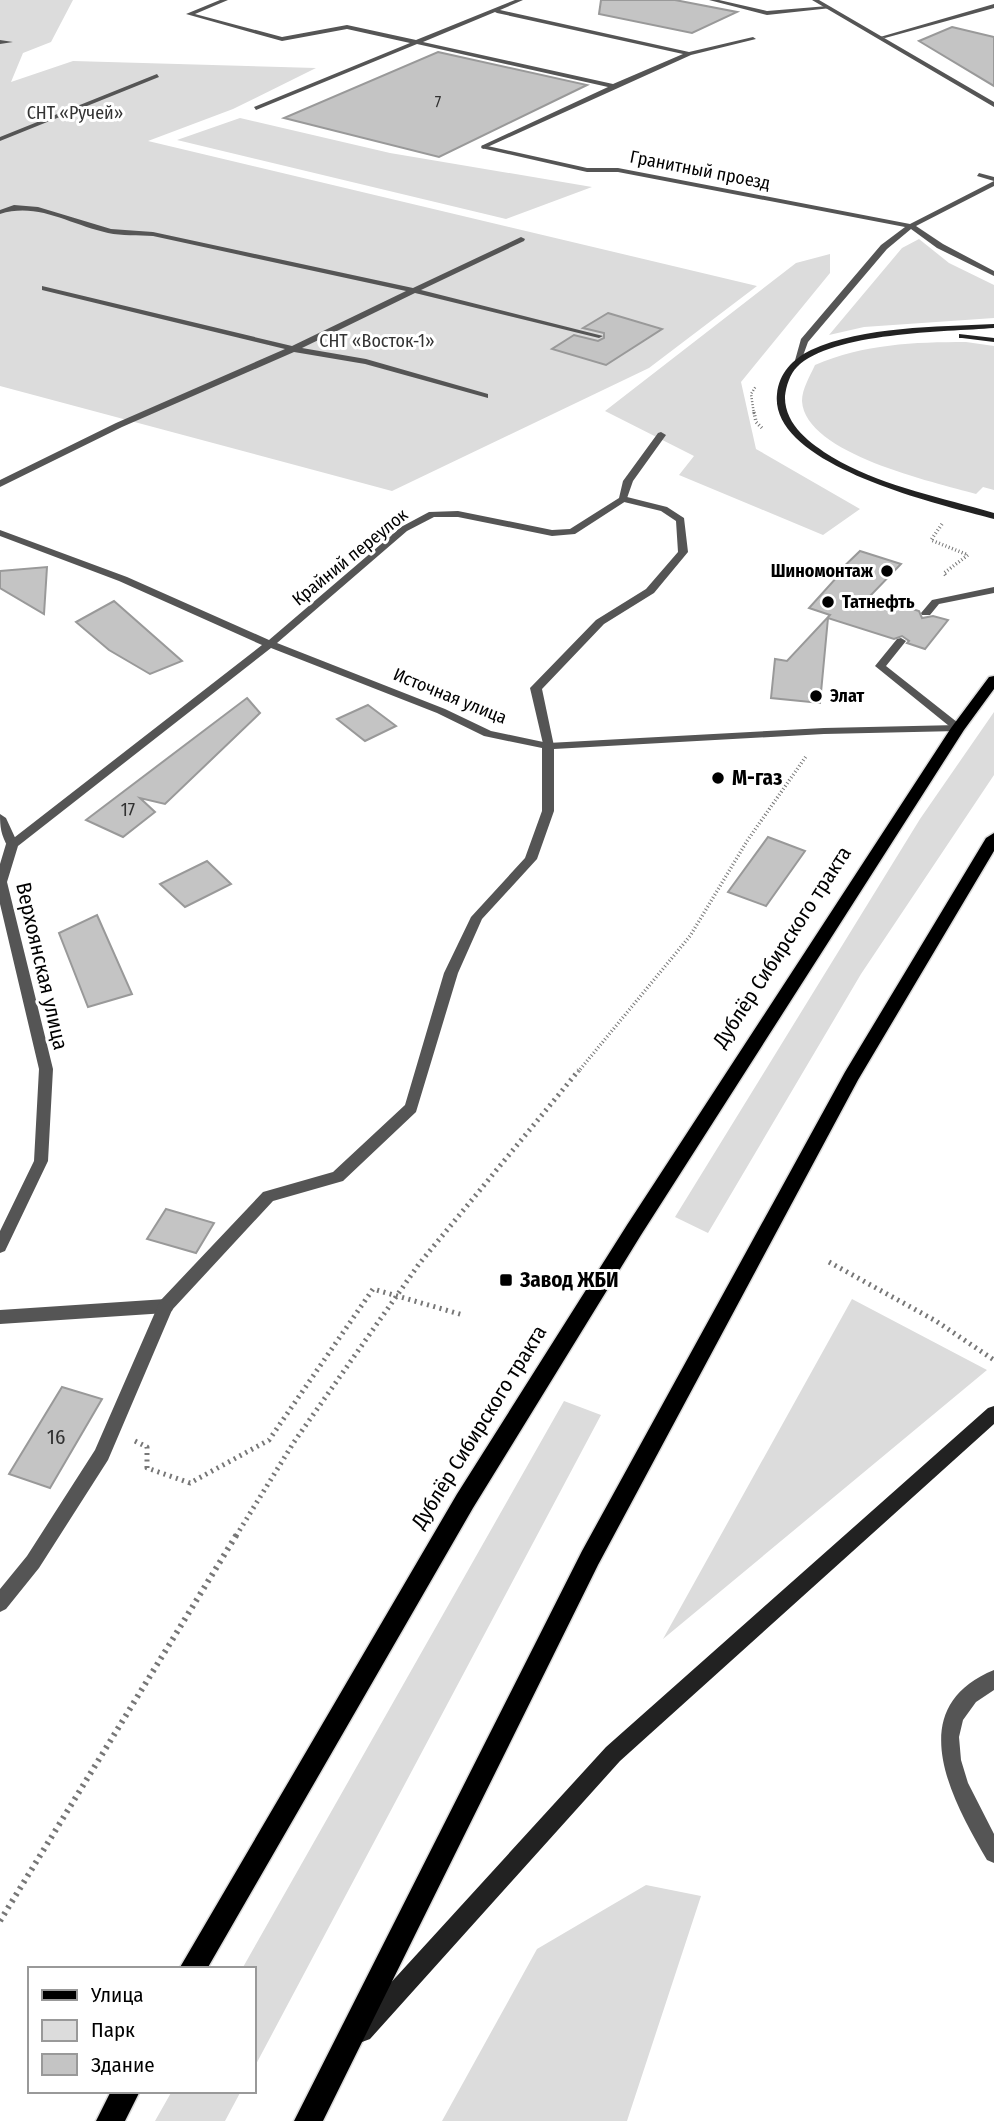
<svg xmlns="http://www.w3.org/2000/svg" width="994" height="2121" viewBox="0 0 994 2121" font-family="'Fira Sans Condensed',sans-serif">
  <style>
    .green { fill: #dcdcdc }
    .building { fill: #c4c4c4; stroke: #999; stroke-width: 2 }
    .lines { fill: none; stroke-linecap: round; stroke-linejoin: round }
    .primary-casing { stroke: #dbdbdb; stroke-width: 3 }
    .path-far3 { stroke: #777; stroke-width: 2.5; stroke-dasharray: 1 2; stroke-linecap: butt }
    .path-far2 { stroke: #777; stroke-width: 3.5; stroke-dasharray: 1 2.5; stroke-linecap: butt }
    .path-far1 { stroke: #777; stroke-width: 5; stroke-dasharray: 2 4.5; stroke-linecap: butt }
    .path { stroke: #777; stroke-width: 6; stroke-dasharray: 2.5 5; stroke-linecap: butt }
    .service { fill: #555; fill-rule: evenodd }
    .minor { fill: #555; fill-rule: evenodd }
    .secondary { fill: #222; fill-rule: evenodd }
    .primary { fill: #000; fill-rule: evenodd }
    .poi-dot { fill: #000; stroke: #fff; stroke-width: 2.5 }
    .labels { text-anchor: middle; stroke-width: 6; stroke-linejoin: round; paint-order: stroke }
    .far-number-label { font-size: 16px; fill: #313131 }
    .far-park-label { font-size: 18px; fill: #333; stroke: #fff }
    .far-street-label { font-size: 18px; fill: #000; stroke: #fff }
    .far-poi-label { font-size: 18px; font-weight: bold; fill: #000; stroke: #fff; text-anchor: start }
    .number-label { font-size: 18px; fill: #313131 }
    .poi-label { font-size: 21px; font-weight: bold; fill: #000; stroke: #fff; text-anchor: start }
    .street-label { font-size: 21px; fill: #000; stroke: #fff }
    .near-number-label { font-size: 21px; fill: #313131 }
  </style>
  <rect width="100%" height="100%" fill="#fff"/>
  <path class="green" d="M0,0h73l-22,42 -28,11 -12,29 62,-21 243,7 -83,41 -85,32 609,145 -108,82 -257,123 -392,-105z
    M240,118l150,35 202,34 -86,32 -329,-79z
    M919,239l30,24 45,22v33l-130,9 -35,8 73,-87z
    M830,254v19l-89,109 15,67 104,60 -37,26 -144,-60 15,-19 -89,-45 191,-148z
    M966,342l28,4v144l-11,-3 -7,7c-42,-12 -171,-40 -174,-93 0,-12 8,-25 13,-36 49,-21 99,-23 151,-23z
    M994,712v63l-133,199 -153,259 -33,-16 245,-398z
    M852,1299l135,71 -324,269z
    M564,1401l37,14 -347,653v-99h-12z
    M646,1885l55,11 -74,225h-185l95,-172z
    M172,2091h69l-16,30h-70z"/>
  <path class="building" d="M601,0h74l62,12 -45,21 -93,-19z
    M952,27l42,10v49l-75,-45z
    M438,52l149,33 -148,72 -155,-39z
    M608,313l54,16 -56,36 -54,-16 22,-14 24,6 6,-3v-5l-21,-5z
    M860,551l41,13 -31,32 49,15 3,7 11,-2 15,4 -23,29 -18,-6 2,-2 -7,-5 -8,3 -66,-21 -8,85 -49,-5 4,-39 12,2 43,-46 -21,-7 29,-32 -3,-1z
    M47,567l-3,47 -44,-26v-17z
    M114,601l68,60 -32,13 -41,-24 -33,-28z
    M247,698l13,15 -95,91 -25,-6 15,14 -32,25 -37,-17z
    M368,705l28,21 -31,15 -28,-22z
    M768,837l37,14 -39,55 -38,-14z
    M207,861l24,23 -46,23 -25,-23z
    M97,915l35,79 -44,13 -29,-74z
    M166,1209l48,14 -18,30 -49,-14z
    M62,1387l40,12 -52,89 -41,-14z"/>
  <g class="lines">
    <g class="primary-casing">
      <path id="primary" d="M994,676v13l-30,41 -323,505 -168,273 -266,461h-28l278,-475 170,-269 324,-497 38,-51z
        M994,833v18l-136,229 -260,485 -275,556h-29l288,-570 263,-479 141,-234z
        M111,2091h29l-15,30h-29z"/>
    </g>
    <path class="path-far3" d="M754,414l-3,-20 5,-8"/>
    <path class="path-far2" d="M754,412l2,10 7,7
      M942,524l-11,16 37,15 -24,18 2,3
      M578,1072l112,-136 57,-95 60,-86"/>
    <path class="path-far1" d="M829,1262l107,59 58,39
      M135,1441l12,6v21l43,15 79,-43 104,-151 90,26
      M236,1536l58,-94 125,-178 160,-194"/>
    <path class="path" d="M0,1921l237,-387"/>
    <path class="service" d="M220,0h8l-33,14 87,23 65,-12 69,15 99,-40h8l-23,10 189,42 64,-15 3,2 -65,16 -208,94 -2,-3 127,-59 -191,-43 -161,66 -2,-3 156,-64 -63,-14 -65,12 -96,-27zM495,12l2,1 186,41 -70,30 -190,-42z
      M709,0h10l48,11 61,-5 3,2 -64,7z
      M994,4v4l-109,30 -5,-1z
      M0,40l13,2 -13,2z
      M157,74l2,3 -159,64v-4z
      M979,173l15,4v4l-17,-5z
      M14,205l24,2 73,22 42,3 260,56 108,-51 4,2 -1,2 -103,49 182,46 -4,2 -184,-45 -113,55 64,11 122,35v4l-123,-34 -71,-12 -172,75 -122,60v-7l116,-57 169,-74 -243,-59v-4l250,60 114,-55 -253,-55c-15,-1 -31,0 -45,-3 -38,-8 -69,-31 -108,-19v-4z
      M623,496l44,11 17,11 4,34 -34,41 -50,31 -62,65 12,57 -6,3 -4,-1 -14,-60 66,-68 50,-31 32,-37 -2,-31 -15,-10 -41,-10v-4z
      M994,587v6l-55,11 -9,11h-8l-1,-2 11,-13z
      M901,638l5,3 -20,25 76,60v4h-8l-79,-64 22,-27z
      M0,814l6,4 12,26 -2,3h-8c-7,-12 -8,-20 -8,-33z
      M166,1299l6,2 2,5 -2,5 -6,2 -166,11v-14z
      M994,1670v20l-18,12 -13,18 -4,17 2,23 7,23 26,51v29l-7,-3c-35,-60 -86,-152 7,-190z"/>
    <path class="minor" d="M812,0h7l175,102v5z
      M483,145l104,23h31l292,56 84,-43v5l-78,40 27,18 51,27v5l-57,-28 -26,-19 -24,20 -79,93 -8,22h-6l7,-25 80,-94 24,-18 -287,-55h-31l-106,-24z
      M661,432l5,3 -33,46 -7,20 -51,33 -23,2 -94,-19h-24l-27,14 -130,112 168,66 46,22 57,12 276,-15 134,-3 6,3 -6,3 -134,3 -270,15v62l-17,48 -55,60 -24,54 -42,139 -73,69 -70,20 -101,109 -64,150 -69,108 -33,41 -6,3v-23l27,-33 68,-106 65,-149 103,-109 70,-20 72,-67 39,-132 27,-56 54,-59 17,-47v-63l-58,-12 -47,-23 -166,-65 -253,198 -11,36 46,187 -5,92 -43,90 -5,2v-22l34,-70 5,-92 -39,-165v-40l6,-20 256,-199 -143,-64 -119,-45v-6l127,47 142,63 132,-113 28,-15 29,-1 94,19 18,-1 49,-31 4,-17 35,-48z"/>
    <path class="secondary" d="M994,324v4c-49,4 -162,4 -197,39 -7,7 -11,19 -12,29 -1,29 26,48 47,61 49,29 108,40 162,56v6c-52,-14 -225,-53 -217,-125 2,-21 16,-35 34,-44 53,-24 125,-23 183,-26z
      M959,334l35,4v4l-32,-4h-3z
      M994,1406v18l-374,337 -250,278 -8,3 -8,-3 -3,-8 3,-8 252,-276 382,-339z"/>
    <use href="#primary" class="primary"/>
  </g>
  <g class="poi-dot">
    <circle cx="887" cy="571" r="7"/>
    <circle cx="828" cy="602" r="7"/>
    <circle cx="816" cy="696" r="7"/>
    <circle cx="718" cy="778" r="7"/>
    <rect x="499" y="1273" width="14" height="14" rx="3.5"/>
  </g>
  <g class="labels">
    <g class="far-number-label">
      <text x="438" y="107">7</text>
    </g>
    <g class="far-park-label">
      <text x="75" y="119">СНТ «Ручей»</text>
      <text x="377" y="347">СНТ «Восток-1»</text>
    </g>
    <g class="far-street-label">
      <text transform="translate(700 170) rotate(11)" y="6">Гранитный проезд</text>
      <text transform="translate(350 557) rotate(-39)" y="6">Крайний переулок</text>
      <text transform="translate(450 696) rotate(22)" y="6">Источная улица</text>
    </g>
    <g class="far-poi-label">
      <text x="873" y="577" text-anchor="end">Шиномонтаж</text>
      <text x="842" y="608">Татнефть</text>
      <text x="830" y="702">Элат</text>
    </g>
    <g class="number-label">
      <text x="128" y="816">17</text>
    </g>
    <g class="poi-label">
      <text x="732" y="785">М-газ</text>
      <text x="520" y="1287">Завод ЖБИ</text>
    </g>
    <g class="street-label">
      <text transform="translate(782 947) rotate(-57)" y="7">Дублёр Сибирского тракта</text>
      <text transform="translate(42 966) rotate(77)" y="7">Верхоянская улица</text>
      <text transform="translate(479 1427) rotate(-58)" y="7">Дублёр Сибирского тракта</text>
    </g>
    <g class="near-number-label">
      <text x="56" y="1444">16</text>
    </g>
  </g>
  <rect x="28" y="1967" width="228" height="126" fill="#ffffff" stroke="#999999" stroke-width="2"/>
  <rect x="42" y="1990" width="35" height="10" fill="#000000" stroke="#999999" stroke-width="2"/>
  <text x="91" y="2002" font-size="21" fill="#000000">Улица</text>
  <rect x="42" y="2020" width="35" height="21" fill="#dcdcdc" stroke="#999999" stroke-width="2"/>
  <text x="91" y="2037" font-size="21" fill="#000000">Парк</text>
  <rect x="42" y="2054" width="35" height="21" fill="#c4c4c4" stroke="#999999" stroke-width="2"/>
  <text x="91" y="2072" font-size="21" fill="#000000">Здание</text>
</svg>
